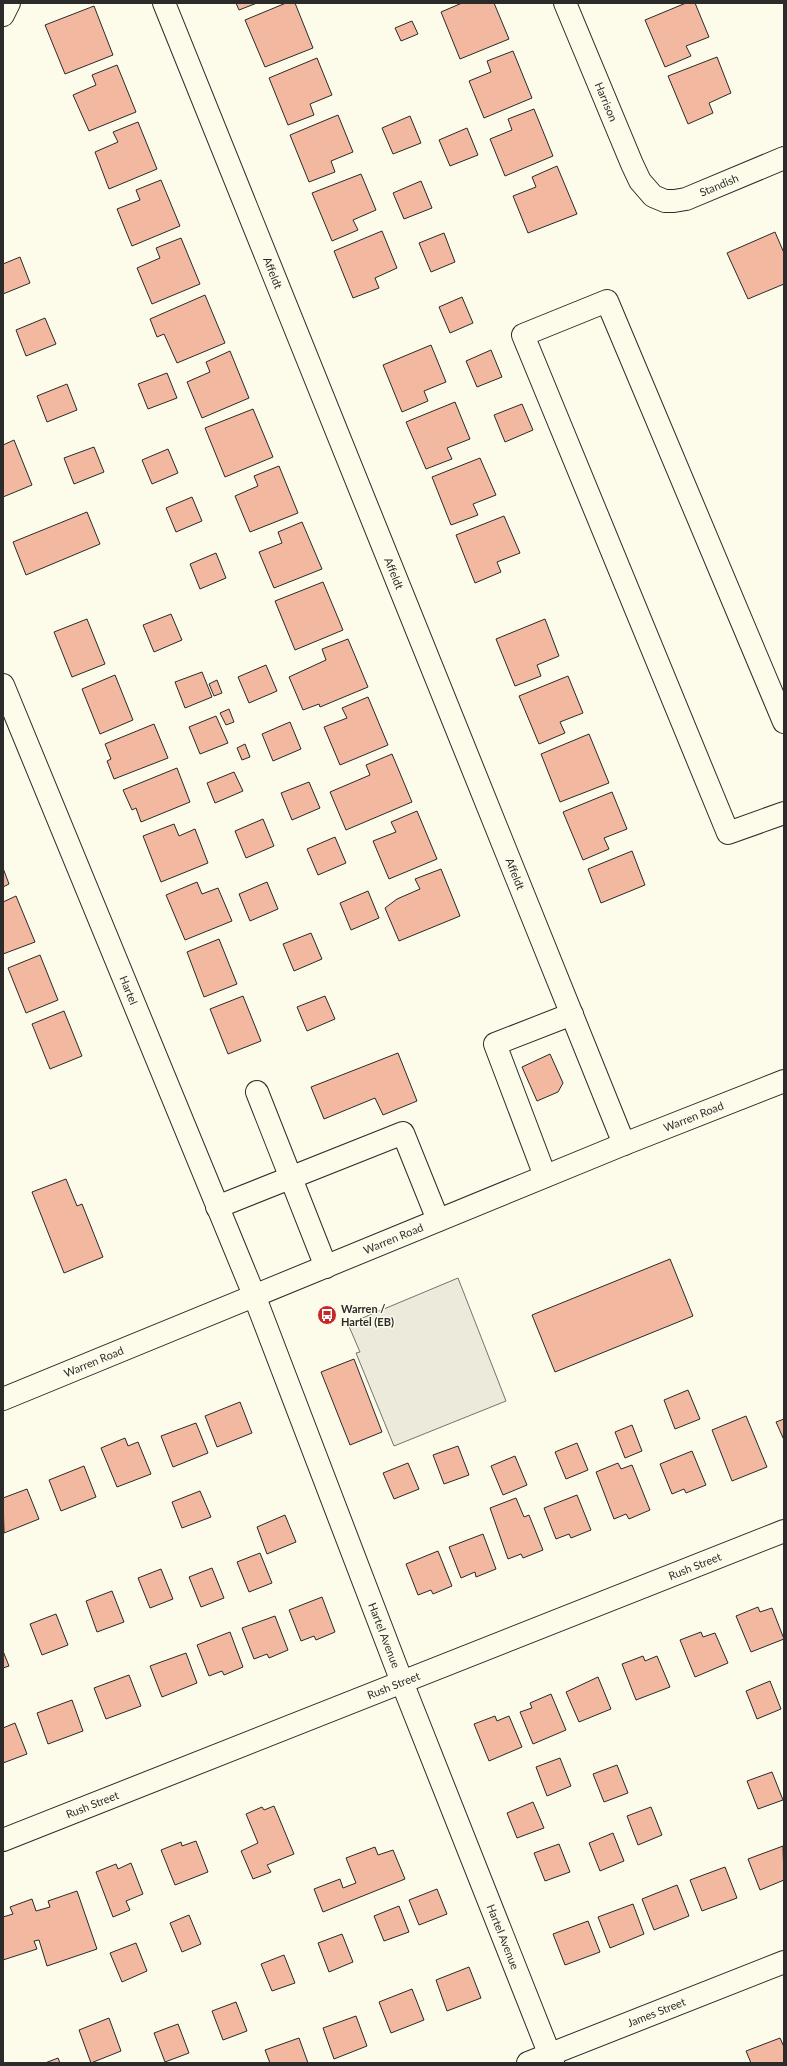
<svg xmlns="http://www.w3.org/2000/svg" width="787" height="2066" viewBox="0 0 787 2066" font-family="Lato,sans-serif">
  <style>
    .parking { fill: #eceadb; stroke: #74746e }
    .building { fill: #f2b8a0; stroke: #2b2b2b }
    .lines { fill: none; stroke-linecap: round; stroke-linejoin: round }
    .minor-casing { stroke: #2b2b2b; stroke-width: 24 }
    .major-casing { stroke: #2b2b2b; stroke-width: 24 }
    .minor { stroke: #fdfbea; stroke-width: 22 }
    .major { stroke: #fdfbea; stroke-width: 22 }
    .labels { text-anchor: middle; stroke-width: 3; stroke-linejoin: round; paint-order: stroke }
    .street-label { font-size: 11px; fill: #2b2b2b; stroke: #fdfbea }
    .poi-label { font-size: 11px; font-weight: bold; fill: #2b2b2b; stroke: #fdfbea; text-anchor: start }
  </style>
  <rect width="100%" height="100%" fill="#fdfbea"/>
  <path class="parking" d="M458,1278l48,123 -112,45 -38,-93 4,-1 -12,-28z"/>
  <path class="building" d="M236,3h21l-18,7z
    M286,3h9l18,45 -48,19 -20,-47z
    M462,3h32l15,36 -49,20 -19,-47z
    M686,3h9l14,34 -23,9 5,10 -26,11 -20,-47z
    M94,6l19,49 -48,19 -20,-49z
    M412,21l6,13 -17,7 -6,-13z
    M513,51l19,47 -48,20 -15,-37 22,-9 -4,-11z
    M717,57l14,36 -22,10 4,10 -25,11 -20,-48z
    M317,58l15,37 -22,9 4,11 -26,10 -19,-47z
    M117,65l19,47 -47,19 -16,-36 23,-10 -4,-10z
    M534,109l19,47 -48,20 -15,-37 22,-9 -4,-11z
    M338,115l15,37 -22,9 4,11 -26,10 -19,-47z
    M410,116l11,27 -28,11 -11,-26z
    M138,122l19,47 -48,20 -14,-37 23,-10 -5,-10z
    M467,128l11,27 -28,11 -11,-26z
    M557,166l20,48 -49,19 -15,-37 23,-9 -4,-10z
    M361,174l15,36 -23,10 5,10 -26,11 -20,-48z
    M161,180l19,46 -48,20 -15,-37 23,-9 -4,-10z
    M421,181l11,27 -28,11 -11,-26z
    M382,231l15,37 -22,10 4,10 -26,10 -19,-47z
    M775,232l9,21v31l-36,15 -21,-46z
    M444,233l11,29 -24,10 -12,-29z
    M181,238l19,46 -48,20 -15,-36 23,-10 -4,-10z
    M20,257l10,26 -27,11v-30z
    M205,295l20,48 -48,20 -13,-29 -7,3 -7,-18z
    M462,297l11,26 -23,10 -11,-26z
    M45,318l11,26 -30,12 -10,-26z
    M431,345l15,37 -22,9 4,10 -26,11 -19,-47z
    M491,350l11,27 -25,10 -11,-26z
    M230,351l19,47 -47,20 -15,-36 23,-10 -4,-10z
    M167,373l10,25 -29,11 -10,-25z
    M67,384l10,26 -30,12 -10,-26z
    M455,402l15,37 -23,9 5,11 -26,10 -20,-47z
    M522,404l11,26 -28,12 -11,-27z
    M253,409l20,48 -48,20 -20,-49z
    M14,440l18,45 -29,12v-52z
    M94,447l10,25 -30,12 -10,-26z
    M168,449l10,24 -26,11 -10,-24z
    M480,458l16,37 -23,9 5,11 -27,10 -19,-48z
    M279,466l19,47 -48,19 -15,-36 23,-10 -4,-10z
    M192,497l10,24 -26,11 -10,-24z
    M87,512l13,32 -74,31 -13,-33z
    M504,516l16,37 -23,9 4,10 -26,11 -19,-48z
    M302,522l20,47 -48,19 -15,-36 23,-9 -4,-11z
    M216,553l10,25 -26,11 -10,-25z
    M323,582l20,48 -48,20 -20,-49z
    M171,614l11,26 -28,12 -11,-27z
    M87,619l18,45 -33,13 -18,-45z
    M545,619l14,37 -22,9 4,11 -26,10 -19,-47z
    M348,639l20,48 -48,20 -1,-3 -16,6 -14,-33 37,-17 -4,-11z
    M266,665l11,26 -28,12 -11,-26z
    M202,672l10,25 -27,11 -10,-26z
    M115,675l18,45 -33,14 -18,-45z
    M568,676l15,37 -23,9 5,11 -26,11 -20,-48z
    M217,680l5,13 -8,3 -5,-12z
    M368,697l20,48 -48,20 -16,-38 23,-9 -5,-10z
    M229,709l5,13 -8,3 -6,-12z
    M216,716l12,27 -28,11 -11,-27z
    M290,722l11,27 -28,12 -11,-27z
    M154,724l14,34 -54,21 -7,-18 4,-2 -6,-15z
    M589,734l20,49 -49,19 -19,-48z
    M245,744l5,13 -8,3 -5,-12z
    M392,754l20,48 -66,28 -16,-38 40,-17 -4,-10z
    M177,768l13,34 -49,20 -5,-14 -4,2 -9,-20z
    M234,772l9,19 -28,12 -8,-20z
    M309,782l11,26 -28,12 -11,-27z
    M612,792l15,37 -23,9 5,11 -26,11 -20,-48z
    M417,811l20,48 -48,20 -16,-38 23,-9 -5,-10z
    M263,819l11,27 -28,12 -11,-27z
    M174,824l5,12 16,-7 13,34 -47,19 -18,-46z
    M335,837l11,26 -28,12 -11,-26z
    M632,851l13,34 -44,18 -13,-34z
    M3,868l6,16 -6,3z
    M441,869l19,47 -61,25 -14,-33 12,-9 23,-10 -5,-10z
    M197,882l5,12 16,-6 14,33 -47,19 -19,-45z
    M267,882l11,27 -28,12 -11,-27z
    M368,891l11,27 -28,12 -11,-27z
    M16,896l19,46 -32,12v-52z
    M311,933l11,26 -28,12 -11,-27z
    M219,939l18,45 -33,13 -17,-45z
    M40,955l18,45 -32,13 -18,-45z
    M243,996l18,45 -33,13 -18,-45z
    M325,996l10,23 -28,12 -10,-24z
    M64,1011l18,45 -32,13 -18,-45z
    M398,1053l19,48 -34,14 -8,-17 -51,21 -13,-32z
    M550,1054l13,29 -5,9 -21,9 -15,-34z
    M66,1179l11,27 5,-2 21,53 -39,16 -32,-81z
    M670,1259l23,57 -138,56 -23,-57z
    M354,1359l28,73 -32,13 -29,-73z
    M688,1390l12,29 -25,10 -11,-29z
    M240,1402l12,31 -35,14 -12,-31z
    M746,1416l21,51 -35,14 -20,-51z
    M784,1419v21l-8,-18z
    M196,1423l12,30 -35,14 -12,-31z
    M632,1425l10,26 -17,7 -10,-26z
    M125,1438l3,8 10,-4 13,32 -34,13 -16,-39z
    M577,1443l11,27 -22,9 -11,-27z
    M458,1446l11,29 -25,9 -11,-29z
    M692,1451l14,34 -20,8 -2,-4 -12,5 -12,-30z
    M515,1456l12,29 -24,10 -12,-29z
    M408,1463l11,26 -25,10 -11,-26z
    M618,1463l3,6 11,-4 18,45 -21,9 -3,-5 -12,5 -18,-47z
    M84,1466l12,31 -35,14 -12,-31z
    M27,1489l12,30 -35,14 -1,-35z
    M200,1491l11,26 -29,11 -10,-26z
    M577,1495l14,35 -20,8 -2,-4 -13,5 -12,-31z
    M516,1498l8,19 5,-2 14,35 -20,8 -2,-4 -13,5 -18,-51z
    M285,1515l11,27 -29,12 -10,-27z
    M483,1534l13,35 -20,8 -1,-5 -14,6 -12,-31z
    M438,1551l14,35 -19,8 -2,-4 -13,5 -12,-31z
    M260,1553l12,30 -23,9 -12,-30z
    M212,1568l12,30 -23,9 -12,-30z
    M161,1569l12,30 -23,9 -12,-30z
    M112,1591l12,31 -27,10 -11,-31z
    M322,1597l13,35 -19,8 -2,-4 -13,5 -12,-31z
    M758,1607l2,5 12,-4 12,31 -33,13 -15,-36z
    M56,1614l12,31 -26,10 -12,-31z
    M275,1616l13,34 -19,8 -2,-4 -13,5 -12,-31z
    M230,1632l13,35 -19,8 -2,-4 -13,5 -12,-31z
    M701,1632l2,5 12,-4 13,30 -33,14 -15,-37z
    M3,1651l6,15 -6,2z
    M186,1653l11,30 -35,14 -12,-31z
    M643,1656l2,5 12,-5 13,31 -34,13 -14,-36z
    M129,1675l12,31 -35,13 -12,-31z
    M598,1677l13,32 -32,13 -13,-30z
    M770,1681l11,28 -24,10 -11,-28z
    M551,1694l15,36 -33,14 -13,-32 12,-4 -2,-5z
    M72,1700l11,31 -35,13 -11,-31z
    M495,1716l2,5 12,-5 13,31 -33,14 -15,-37z
    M15,1723l12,31 -24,9v-35z
    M560,1758l11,28 -24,10 -11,-29z
    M617,1765l11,28 -24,9 -11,-28z
    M772,1772l11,28 -25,9 -11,-28z
    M533,1802l11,26 -27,10 -10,-25z
    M274,1806l20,48 -27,11 4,7 -18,7 -12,-28 17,-8 -12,-29 16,-7 2,3z
    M651,1807l11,28 -24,10 -11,-29z
    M613,1833l11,28 -24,10 -11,-28z
    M196,1841l12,31 -33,13 -14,-35 20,-8 1,4z
    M559,1844l11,28 -25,9 -11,-28z
    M783,1846l1,34 -24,10 -12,-31z
    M375,1847l3,8 15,-5 12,29 -82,33 -9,-23 26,-10 3,9 13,-5 -10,-25z
    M131,1863l12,31 -17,7 4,9 -17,7 -17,-45 20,-8 2,5z
    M725,1867l12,31 -35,13 -12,-31z
    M677,1885l12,31 -35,14 -12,-31z
    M437,1889l10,25 -28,11 -10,-25z
    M77,1891l20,58 -50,17 -8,-26 -5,1 3,8 -34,11v-43l10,-3 -3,-7 22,-8 4,12 14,-4 -2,-6z
    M633,1904l11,30 -34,14 -12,-31z
    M399,1906l10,26 -25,9 -10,-25z
    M189,1915l12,29 -19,8 -12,-29z
    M588,1921l12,31 -35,13 -12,-31z
    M342,1934l11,28 -24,10 -11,-29z
    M136,1943l11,28 -25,11 -12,-29z
    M284,1955l11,28 -23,8 -11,-27z
    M469,1967l12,31 -34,13 -11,-31z
    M412,1989l12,31 -33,13 -12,-31z
    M236,2002l11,29 -24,9 -11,-29z
    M356,2016l11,30 -33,13 -11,-31z
    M109,2018l12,33 -30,12 -12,-33z
    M178,2024l11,29 -24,9 -11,-29z
    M299,2038l9,25h-38l-5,-13z
    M780,2038l4,9v16h-33l-5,-12z
    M58,2058l2,5h-15z"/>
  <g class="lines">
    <g class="minor-casing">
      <g id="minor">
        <path id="s1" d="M164,3l460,1141"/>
        <path id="s2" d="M565,3l67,161 8,17 13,15 12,5h9l12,-2 98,-41"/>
        <path d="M3,15l6,-12"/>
        <path id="s3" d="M3,685l251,610 148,387 151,381"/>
        <path d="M784,722l-177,-421 -84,34 205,498 56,-20"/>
        <path d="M257,1092l69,175"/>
        <path d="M545,1176l-50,-132 77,-30"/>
        <path d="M217,1207l186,-74 35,87"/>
        <path id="s4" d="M3,1840l781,-309"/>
        <path id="s5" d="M528,2063l256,-101"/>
      </g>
    </g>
    <g class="major-casing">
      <g id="major">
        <path id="s6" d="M3,1399l621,-255 160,-63"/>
      </g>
    </g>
    <use href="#minor" class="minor"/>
    <use href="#major" class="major"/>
  </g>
  <defs>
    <g id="bus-disc" transform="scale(1)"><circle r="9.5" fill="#c62828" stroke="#fdfbea"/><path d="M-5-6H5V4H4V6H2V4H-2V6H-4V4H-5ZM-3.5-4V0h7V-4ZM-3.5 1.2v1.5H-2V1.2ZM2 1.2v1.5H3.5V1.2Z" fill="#fff"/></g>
  </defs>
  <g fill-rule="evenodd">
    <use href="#bus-disc" x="327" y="1315"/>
  </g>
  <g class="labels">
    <g class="street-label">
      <text dy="4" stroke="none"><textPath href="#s2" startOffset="107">Harrison</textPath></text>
      <text dy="4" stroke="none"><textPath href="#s2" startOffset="283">Standish</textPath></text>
      <text dy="4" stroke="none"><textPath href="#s1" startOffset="291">Affeldt</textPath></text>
      <text dy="4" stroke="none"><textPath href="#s1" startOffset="615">Affeldt</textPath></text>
      <text dy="4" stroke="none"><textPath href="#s1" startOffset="939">Affeldt</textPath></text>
      <text dy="4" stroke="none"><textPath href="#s3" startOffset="330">Hartel</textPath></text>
      <text dy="4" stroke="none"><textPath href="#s6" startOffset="746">Warren Road</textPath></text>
      <text dy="4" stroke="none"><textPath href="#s6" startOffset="422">Warren Road</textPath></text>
      <text dy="4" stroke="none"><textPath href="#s6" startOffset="98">Warren Road</textPath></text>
      <text dy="4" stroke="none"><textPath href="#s4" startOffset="744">Rush Street</textPath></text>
      <text dy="4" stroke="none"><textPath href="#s3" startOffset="1024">Hartel Avenue</textPath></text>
      <text dy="4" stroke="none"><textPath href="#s4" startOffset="420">Rush Street</textPath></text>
      <text dy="4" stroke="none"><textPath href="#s4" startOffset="96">Rush Street</textPath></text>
      <text dy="4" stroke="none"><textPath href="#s3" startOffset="1348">Hartel Avenue</textPath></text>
      <text dy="4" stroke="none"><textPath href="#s5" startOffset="138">James Street</textPath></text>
    </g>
    <g class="poi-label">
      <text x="341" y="1313">Warren /<tspan x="341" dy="13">Hartel (EB)</tspan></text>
    </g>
  </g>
  <rect width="787" height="2066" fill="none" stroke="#2b2b2b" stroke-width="8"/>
</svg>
